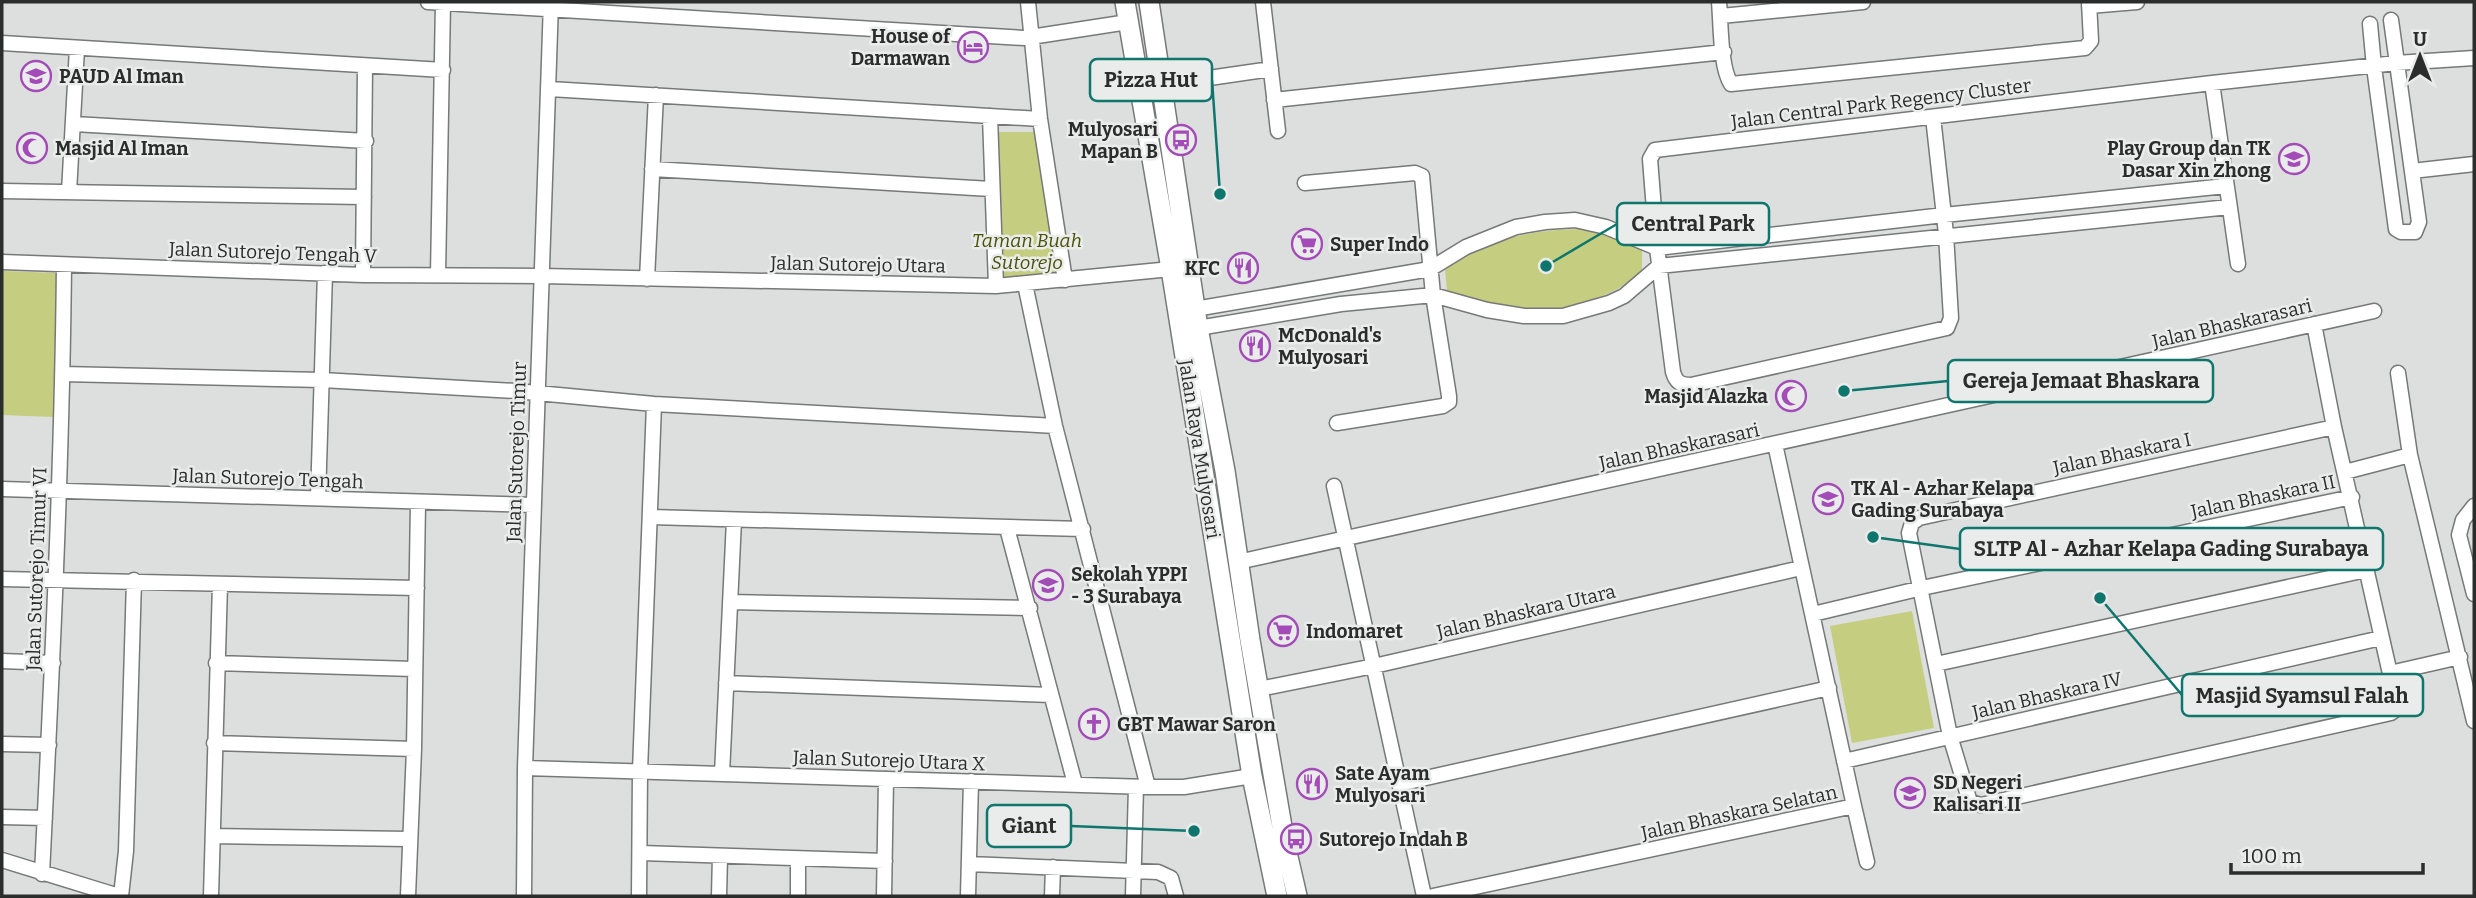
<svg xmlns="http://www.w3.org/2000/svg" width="2476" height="898" viewBox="0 0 2476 898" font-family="Bitter,serif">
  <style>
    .green { fill: #c5ce80 }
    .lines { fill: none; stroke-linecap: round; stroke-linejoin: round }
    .minor-casing { stroke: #767978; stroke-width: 17 }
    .secondary-casing { stroke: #767978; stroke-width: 22 }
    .minor { stroke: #fff; stroke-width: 14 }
    .secondary { stroke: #fff; stroke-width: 19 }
    .labels { text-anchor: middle; stroke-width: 5; stroke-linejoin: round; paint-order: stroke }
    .poi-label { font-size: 19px; font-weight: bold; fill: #2b2d2c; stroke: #e9eceb; text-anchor: start }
    .street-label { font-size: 19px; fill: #2b2d2c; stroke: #e9eceb }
    .park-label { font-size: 19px; font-style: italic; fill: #4c5209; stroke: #e9eceb }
    .leader { fill: none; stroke: #0f766e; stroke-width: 2.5 }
    .callout-dot { fill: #0f766e; stroke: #e9eceb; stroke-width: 2.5 }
    .callout { fill: #e9eceb; stroke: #0f766e; stroke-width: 2.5 }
    .callout-label { font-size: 21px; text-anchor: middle; font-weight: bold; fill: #2b2d2c }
  </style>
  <rect width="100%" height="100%" fill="#dcdfde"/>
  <path class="green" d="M998,132h40l21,144 -60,7z
    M1579,229l32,8 31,13v23c-59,45 -129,46 -195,18l-2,-21c38,-31 86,-40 134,-41z
    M2,271l56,2 -5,144 -51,-2z
    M1912,611l22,117 -82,15 -22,-117z"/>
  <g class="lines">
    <g class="minor-casing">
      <path id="minor" d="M428,2l596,36 104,-16
        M1028,2l12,117 25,161
        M1263,2l15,129
        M1719,2c2,21 1,65 12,82l354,-36 6,-7 -2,-39
        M2089,6l48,-4
        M1721,16l142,-14
        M2370,24l4,43 22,162 5,3h14l4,-10 -28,-202
        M2,43l441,27
        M2212,83l26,181
        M1161,85l110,-16
        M550,89l490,30
        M1274,100l450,-48
        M990,116l6,170
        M1933,117l13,117 5,84 -4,10 -256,57c-11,0 -15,-3 -18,-13l-16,-124 -7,-89 5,-9 557,-67 184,-20 78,-5
        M74,124l292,17
        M652,169l339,20
        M2412,171l62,-7
        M1305,183l110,-10 7,3 11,119 16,101v6l-6,4 -106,17
        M2,191l362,6
        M69,192l8,-144
        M2,262l361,13 180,1 453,10 175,-17
        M363,275l2,-209
        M438,275l5,-272
        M647,279l9,-184
        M1025,284l30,142 93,361
        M1195,309l235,-40 36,-22 50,-20 29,-5 30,-2 31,7 51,21 287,-33 282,-29
        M2314,324l20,103 62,273 -1,10 -4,3 -410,92 -11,-3 -20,-66 -41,-203 3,-10 7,-5 415,-91
        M1198,328l143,-24 92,-9 54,15 37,6h39l46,-13 15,-7 35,-30 570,-59
        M2398,373l12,82 64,266
        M63,374l259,6 194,11 138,13 401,22
        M2345,472l65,-17
        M1334,486l90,410
        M2,489l532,16
        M318,498l7,-225
        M2474,506l-11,14 -4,15 15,59
        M651,517l432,12
        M1007,528l68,256
        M1238,562l1136,-251
        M2,579l415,9
        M730,602l300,6
        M1813,614l109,-26 430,-91
        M2,661l51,2
        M216,663l198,6
        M1936,664l430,-94
        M2390,673l70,-16
        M726,683l325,12
        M1259,689l115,-23 427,-98
        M214,743l200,6
        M2,744l47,1
        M1844,761l537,-123
        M525,768l623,19h36l68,-11
        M722,774l12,-254
        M1399,784l430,-96
        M1854,806l13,56
        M2,817l43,1
        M213,836l196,3
        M641,853l244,8
        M2,860l117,36
        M969,864l189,8 13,6 5,18
        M42,874c10,-203 20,-406 22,-609
        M121,896l5,-45 8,-271
        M211,896l9,-312
        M408,896l6,-147 4,-246
        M524,896l1,-128 26,-766
        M639,896l1,-125 14,-367
        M719,896l1,-40
        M798,896v-37
        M884,896l2,-117
        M968,896l3,-115
        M1052,896l1,-29
        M1133,896l3,-109
        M1433,896l421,-90 -79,-362"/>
    </g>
    <g class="secondary-casing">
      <path id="secondary" d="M1125,2l46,267 81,507 25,120
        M1149,2l49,326 27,143 25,169 35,204 12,52"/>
    </g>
    <use href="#minor" class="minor"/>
    <use href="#secondary" class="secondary"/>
  </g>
  <defs>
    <g id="hotel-ring" transform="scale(1.575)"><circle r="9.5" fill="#e9eceb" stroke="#a34bb7" stroke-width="1.5"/><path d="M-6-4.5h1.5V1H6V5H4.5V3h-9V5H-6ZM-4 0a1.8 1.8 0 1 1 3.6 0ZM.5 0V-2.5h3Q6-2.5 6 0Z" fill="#a34bb7"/></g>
    <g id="school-ring" transform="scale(1.575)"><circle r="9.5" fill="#e9eceb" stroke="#a34bb7" stroke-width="1.5"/><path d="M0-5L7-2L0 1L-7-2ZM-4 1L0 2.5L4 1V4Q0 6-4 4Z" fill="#a34bb7"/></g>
    <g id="bus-ring" transform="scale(1.575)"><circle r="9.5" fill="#e9eceb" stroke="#a34bb7" stroke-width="1.5"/><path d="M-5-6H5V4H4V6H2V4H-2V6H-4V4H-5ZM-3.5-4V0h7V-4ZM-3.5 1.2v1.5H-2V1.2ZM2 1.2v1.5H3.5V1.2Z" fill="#a34bb7"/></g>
    <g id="mosque-ring" transform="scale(1.575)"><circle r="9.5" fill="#e9eceb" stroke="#a34bb7" stroke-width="1.5"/><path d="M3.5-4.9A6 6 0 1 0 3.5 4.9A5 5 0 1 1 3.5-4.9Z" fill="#a34bb7"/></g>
    <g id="supermarket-ring" transform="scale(1.575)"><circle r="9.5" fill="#e9eceb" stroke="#a34bb7" stroke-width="1.5"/><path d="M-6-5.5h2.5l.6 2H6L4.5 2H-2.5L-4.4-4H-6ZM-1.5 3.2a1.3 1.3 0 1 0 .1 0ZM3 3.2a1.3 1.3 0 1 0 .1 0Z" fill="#a34bb7"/></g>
    <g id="restaurant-ring" transform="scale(1.575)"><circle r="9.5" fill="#e9eceb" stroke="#a34bb7" stroke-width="1.5"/><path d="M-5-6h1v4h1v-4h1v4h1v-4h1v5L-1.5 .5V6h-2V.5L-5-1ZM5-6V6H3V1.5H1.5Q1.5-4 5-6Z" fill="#a34bb7"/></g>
    <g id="church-ring" transform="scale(1.575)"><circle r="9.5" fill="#e9eceb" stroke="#a34bb7" stroke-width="1.5"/><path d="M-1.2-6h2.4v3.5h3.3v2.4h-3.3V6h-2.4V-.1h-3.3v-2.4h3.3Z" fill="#a34bb7"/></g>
  </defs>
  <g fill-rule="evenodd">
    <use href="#hotel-ring" x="973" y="47"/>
    <use href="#school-ring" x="36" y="76"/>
    <use href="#bus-ring" x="1181" y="140"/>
    <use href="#mosque-ring" x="32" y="148"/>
    <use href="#school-ring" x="2294" y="159"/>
    <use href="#supermarket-ring" x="1307" y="244"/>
    <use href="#restaurant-ring" x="1243" y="268"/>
    <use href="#restaurant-ring" x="1255" y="346"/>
    <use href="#mosque-ring" x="1791" y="396"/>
    <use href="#school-ring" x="1828" y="499"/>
    <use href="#school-ring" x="1048" y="585"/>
    <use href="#supermarket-ring" x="1283" y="631"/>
    <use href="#church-ring" x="1094" y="724"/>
    <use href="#restaurant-ring" x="1312" y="784"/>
    <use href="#school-ring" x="1910" y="793"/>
    <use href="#bus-ring" x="1296" y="839"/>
  </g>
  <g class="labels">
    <g class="poi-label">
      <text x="950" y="43" text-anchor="end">House of<tspan x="950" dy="22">Darmawan</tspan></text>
      <text x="59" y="83">PAUD Al Iman</text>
      <text x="1158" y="136" text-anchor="end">Mulyosari<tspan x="1158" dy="22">Mapan B</tspan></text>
      <text x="55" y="155">Masjid Al Iman</text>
      <text x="2271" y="155" text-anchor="end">Play Group dan TK<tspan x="2271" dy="22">Dasar Xin Zhong</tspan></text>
      <text x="1330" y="251">Super Indo</text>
      <text x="1220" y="275" text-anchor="end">KFC</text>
      <text x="1278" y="342">McDonald's<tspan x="1278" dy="22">Mulyosari</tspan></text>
      <text x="1768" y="403" text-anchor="end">Masjid Alazka</text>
      <text x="1851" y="495">TK Al - Azhar Kelapa<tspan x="1851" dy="22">Gading Surabaya</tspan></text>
      <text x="1071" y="581">Sekolah YPPI<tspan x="1071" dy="22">- 3 Surabaya</tspan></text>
      <text x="1306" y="638">Indomaret</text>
      <text x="1117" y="731">GBT Mawar Saron</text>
      <text x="1335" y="780">Sate Ayam<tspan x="1335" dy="22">Mulyosari</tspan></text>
      <text x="1933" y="789">SD Negeri<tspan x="1933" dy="22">Kalisari II</tspan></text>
      <text x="1319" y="846">Sutorejo Indah B</text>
    </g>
    <g class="street-label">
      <text transform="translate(1881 103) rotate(-7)" y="7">Jalan Central Park Regency Cluster</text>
      <text transform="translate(273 252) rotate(2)" y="7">Jalan Sutorejo Tengah V</text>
      <text transform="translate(858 264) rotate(1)" y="7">Jalan Sutorejo Utara</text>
      <text transform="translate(2232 323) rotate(-13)" y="7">Jalan Bhaskarasari</text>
      <text transform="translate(1679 446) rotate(-12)" y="7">Jalan Bhaskarasari</text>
      <text transform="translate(1200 449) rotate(81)" y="7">Jalan Raya Mulyosari</text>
      <text transform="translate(516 452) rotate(-88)" y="7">Jalan Sutorejo Timur</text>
      <text transform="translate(2122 453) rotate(-12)" y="7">Jalan Bhaskara I</text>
      <text transform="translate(268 478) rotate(2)" y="7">Jalan Sutorejo Tengah</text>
      <text transform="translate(2263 496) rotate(-12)" y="7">Jalan Bhaskara II</text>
      <text transform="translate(36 569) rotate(-88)" y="7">Jalan Sutorejo Timur VI</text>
      <text transform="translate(1526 611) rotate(-13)" y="7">Jalan Bhaskara Utara</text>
      <text transform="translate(2047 695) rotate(-13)" y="7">Jalan Bhaskara IV</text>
      <text transform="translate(889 760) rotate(2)" y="7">Jalan Sutorejo Utara X</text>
      <text transform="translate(1739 812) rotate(-12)" y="7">Jalan Bhaskara Selatan</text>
    </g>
    <g class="park-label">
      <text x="1027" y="247">Taman Buah<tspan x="1027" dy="22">Sutorejo</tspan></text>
    </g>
  </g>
  <path class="leader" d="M1220 194L1212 80M1546 266L1617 224M1844 391L1948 381M1873 537L1960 549M2100 598L2182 695M1194 831L1071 826"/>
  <g class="callout-dot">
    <circle cx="1220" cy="194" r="7"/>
    <circle cx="1546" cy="266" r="7"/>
    <circle cx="1844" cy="391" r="7"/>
    <circle cx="1873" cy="537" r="7"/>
    <circle cx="2100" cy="598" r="7"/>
    <circle cx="1194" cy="831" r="7"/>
  </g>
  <g class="callout">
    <rect x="1090" y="59" width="122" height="42" rx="7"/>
    <rect x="1617" y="203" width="152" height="42" rx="7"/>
    <rect x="1948" y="360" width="265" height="42" rx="7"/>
    <rect x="1960" y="528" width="423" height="42" rx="7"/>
    <rect x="2182" y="674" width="241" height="42" rx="7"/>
    <rect x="987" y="805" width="84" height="42" rx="7"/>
  </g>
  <g class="callout-label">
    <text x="1151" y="87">Pizza Hut</text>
    <text x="1693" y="231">Central Park</text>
    <text x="2081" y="388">Gereja Jemaat Bhaskara</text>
    <text x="2171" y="556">SLTP Al - Azhar Kelapa Gading Surabaya</text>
    <text x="2302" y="703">Masjid Syamsul Falah</text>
    <text x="1029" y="833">Giant</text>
  </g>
  <rect width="2476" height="898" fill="none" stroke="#2b2d2c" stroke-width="7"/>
  <g transform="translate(2420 56)" stroke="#e9eceb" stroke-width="5" paint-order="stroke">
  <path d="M0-5L12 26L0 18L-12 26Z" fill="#2b2d2c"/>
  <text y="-10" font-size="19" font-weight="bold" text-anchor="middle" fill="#2b2d2c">U</text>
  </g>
  <path d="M2231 863v10h192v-10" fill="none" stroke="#2b2d2c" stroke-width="3.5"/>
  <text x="2242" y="863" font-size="21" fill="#2b2d2c" stroke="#e9eceb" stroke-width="5" paint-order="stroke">100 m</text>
</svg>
